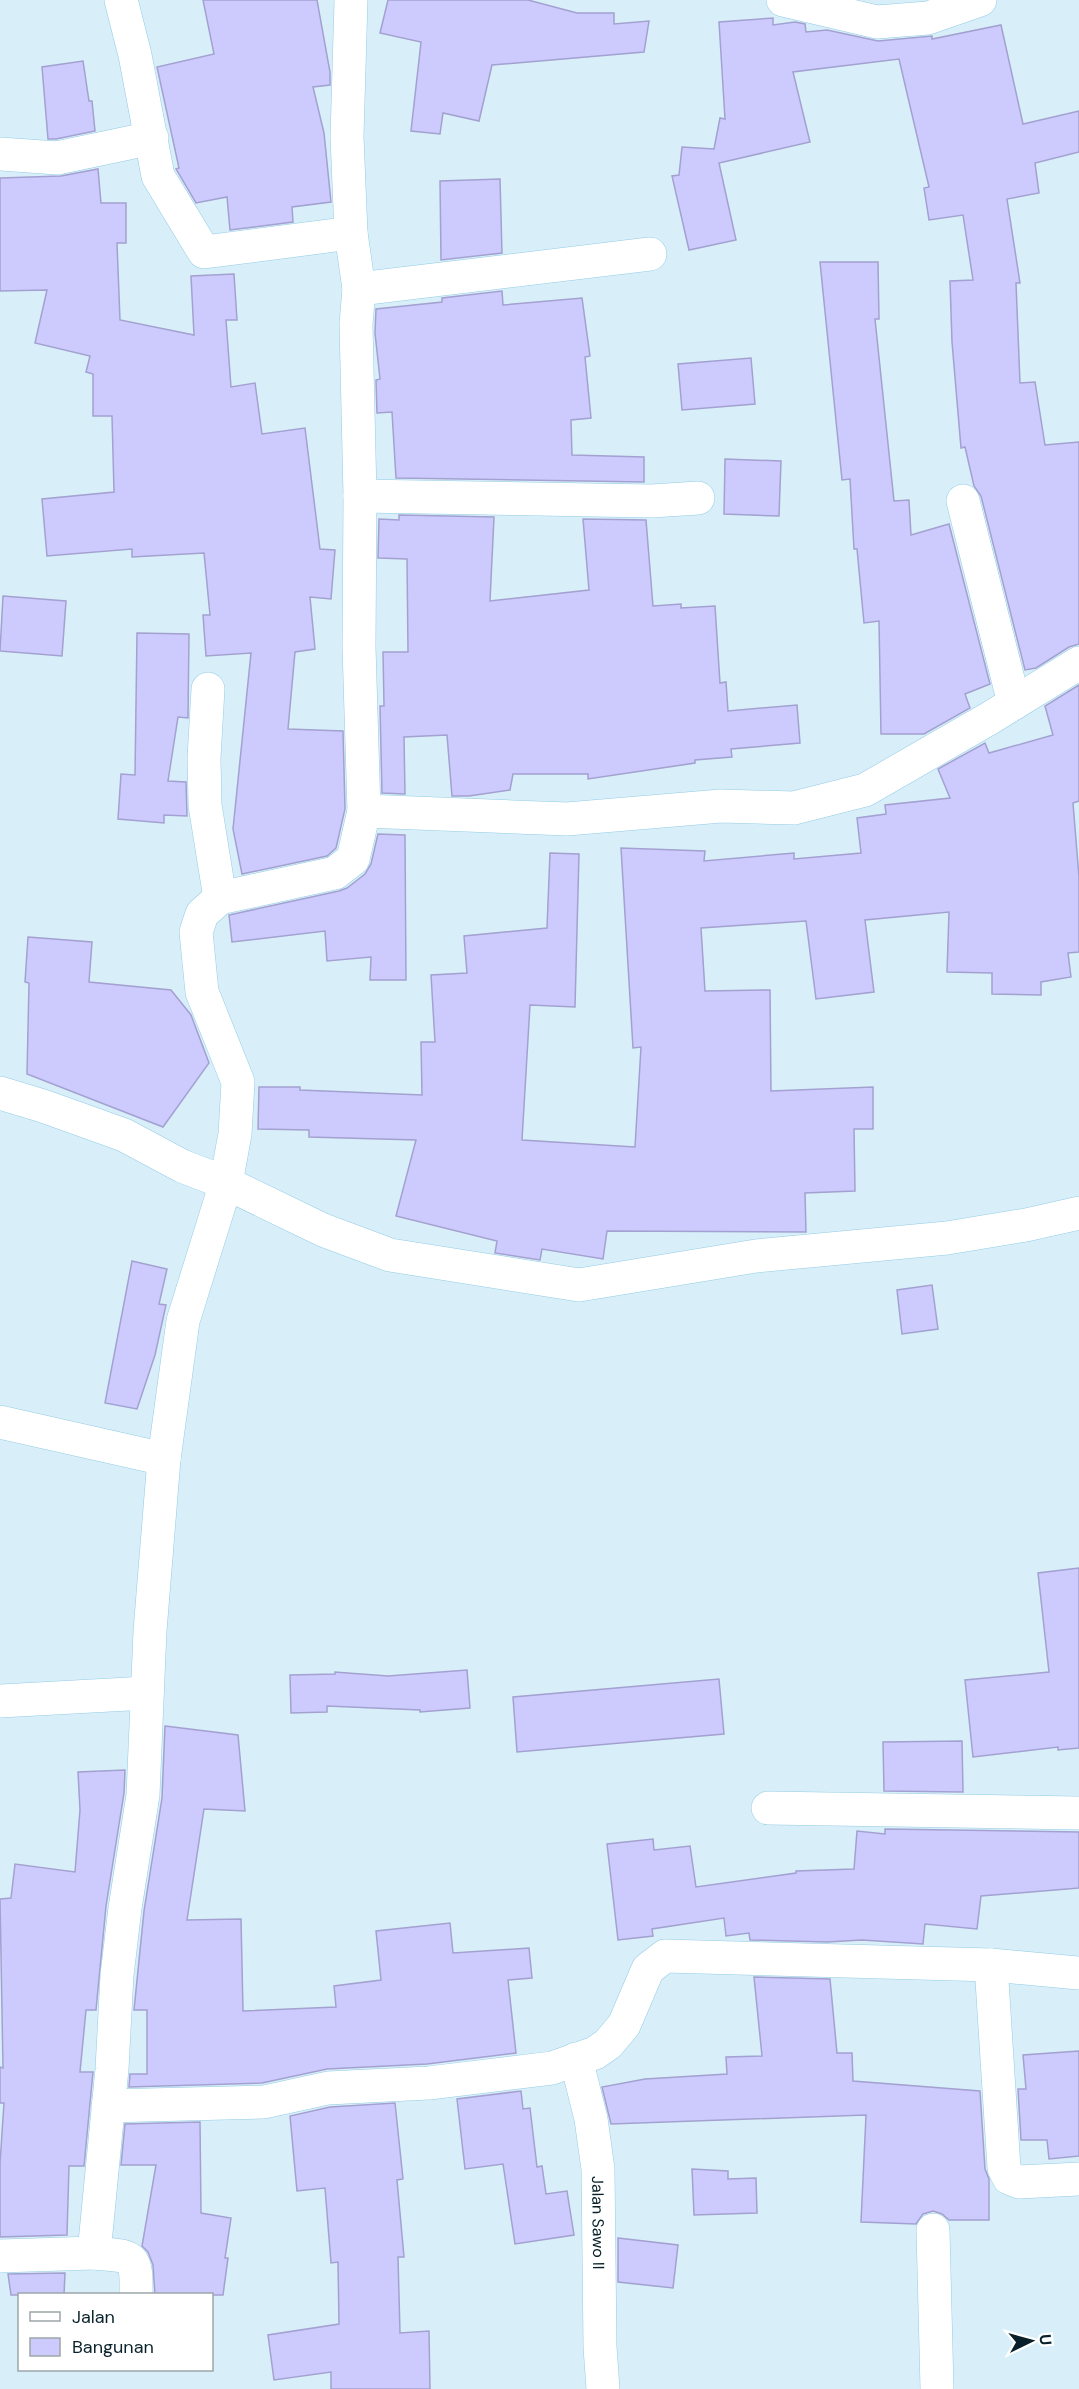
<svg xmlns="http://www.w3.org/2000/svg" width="1079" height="2389" viewBox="0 0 1079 2389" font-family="'DM Sans',sans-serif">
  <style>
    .building { fill: #cdcafe; stroke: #a3a1d0; stroke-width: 1.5 }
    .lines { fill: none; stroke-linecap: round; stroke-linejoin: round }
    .minor-casing { stroke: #93cce5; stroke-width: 34 }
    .minor { stroke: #fff; stroke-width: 33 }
    .labels { text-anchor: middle; stroke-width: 4.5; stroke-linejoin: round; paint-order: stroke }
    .street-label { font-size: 16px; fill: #082029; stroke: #fff }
  </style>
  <rect width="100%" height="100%" fill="#d8eff9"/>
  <path class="building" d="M203,0h114l13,72v13l-17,2 11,46 7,69 -39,5 1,15 -63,8 -3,-33 -31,6 -20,-34 3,-1 -22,-101 57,-13z
    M388,0h140l49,13h37v11l35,-3 -5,31 -152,13 -13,56 -36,-8 -3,21 -29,-3 10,-89 -41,-9z
    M773,18v7l22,-3 10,2 1,8 21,-2 51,11 54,-5v3l69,-14 22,99 56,-13v41l-44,11 4,30 -32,6 13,84h-4l4,100 15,-1 10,63 34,-3v202l-10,3 -33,21 -11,2 -44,-174 -7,-10 -9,-39 -4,1 -9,-106 -2,-61 23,-1 -10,-65 -34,5 -5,-32 5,-1 -30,-128 -106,13 17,70 -91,21 17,77 -47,10 -17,-74 7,-1 3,-28 32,2 6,-31 5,1 -6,-97z
    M83,61l6,40h3l3,30 -39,8h-8l-6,-72z
    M98,169l3,34h25v40h-9l3,77 74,15 -3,-59 43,-2 3,46h-11l5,67 24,-4 7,51 43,-6 15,121 15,1 -4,49 -21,-2 5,52 -20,3 -7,77 55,2 2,78 -9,39 -9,8 -85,18 -9,-45 18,-176 -45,3 -3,-41h7l-6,-62 -72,4v-8l-85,7 -5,-57 72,-7 -2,-76h-19v-42l-7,-2 4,-16 -55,-13 12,-53 -47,1v-113l61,-2z
    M500,179l2,74 -61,7 -1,-79z
    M820,262h58l1,57h-4l19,182 15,-1 2,35 38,-11 41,160 -25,10 5,14 -46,26h-43l-2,-113 -15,2 -7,-74h-3l-4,-70 -8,1z
    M502,291l1,14 79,-7 8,58 -5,1 6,61 -20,2 1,35 72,2v25l-248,-4 -4,-66 -15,1 -1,-33 4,-1 -5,-46 1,-24 66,-7v-4z
    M751,358l4,46 -73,6 -4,-46z
    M725,459l56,2 -2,55 -55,-2z
    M399,515l95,2 -4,84 99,-11 -6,-71 63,1 7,86 28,-2v4l34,-2 5,77 6,-1 2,29 69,-6 3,38 -69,6 1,8 -37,3v3l-107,16v-5h-75l-3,16 -41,6h-17l-5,-61 -43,2 1,57 -23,-1 -2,-87h4l-1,-54h25l-1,-93 -29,-1 1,-39 20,1z
    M3,596l63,5 -4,55 -62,-5z
    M137,633l52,1 -1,84 -10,-1 -10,64 18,1 1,34 -23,-1v8l-46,-4 3,-45 14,1z
    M1079,685v116l-6,2 6,74v75l-11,1 3,24 -30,5v13l-49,-1v-21l-45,-1 2,-60 -84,8 9,72 -58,7 -10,-78 -105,7 4,63 65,-1 1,101 102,-4v42h-19l1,62 -50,2 1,39 -199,-1 -4,28 -61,-10 -2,11 -45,-7 2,-12 -101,-25 20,-76 -107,-3v-7l-51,-1 1,-42h41v3l122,5 -1,-53h14l-4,-67 36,-2 -3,-37 83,-8 3,-75 29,1 -4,153 -45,-2 -8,135 113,7 6,-100 -8,1 -12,-200 84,3 -1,10 90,-8v6l67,-6 -4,-35 29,-4 -1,-9 65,-7 -12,-29 47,-26 4,10 64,-18 -8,-29z
    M378,834l27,1 1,145h-36l1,-23 -44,4 -2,-30 -93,11 -3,-27 110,-24 8,-3 18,-14 6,-10z
    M28,937l64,5 -3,40 82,8 20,25 18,48 -46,64 -136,-53 2,-91 -4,-1z
    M132,1261l35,8 -8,35 7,1 -11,50 -18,54 -32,-6z
    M932,1285l6,44 -36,5 -5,-44z
    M1079,1568v180l-21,2v-3l-85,10 -8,-77 84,-8 -11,-99z
    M467,1670l3,38 -50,4v-2l-93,-4v6l-36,1 -1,-38 45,-1v-2l53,4z
    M719,1679l5,55 -207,18 -4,-55z
    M165,1726l73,9 7,76 -41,-2 -17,111 54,-1 2,92 93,-4 -2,-21 47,-6 -5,-49 74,-8 3,30 76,-5 3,30 -24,2 8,73 -89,11 -100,5 -65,14 -133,4 1,-13h17v-64h-13l10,-99 18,-113z
    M962,1741l1,51 -79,-1 -1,-49z
    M125,1770l-1,23 -18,113 -10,104h-10l-6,62h13l-9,94h-15l-2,69 -67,2v-74l4,-60h-4v-36l3,1 -3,-169 11,-1 4,-34 60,8 5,-62 -2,-38z
    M885,1829l194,3v56l-98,8 -4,33 -52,-5 -2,20 -61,-4 -35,2 -77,-2 -1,-7 -23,3 -2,-18 -72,11 1,7 -35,4 -11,-96 46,-5 1,11 36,-4 6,41 100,-14v-2l58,-2 3,-38 28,3z
    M754,1977l76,2 7,74h15l1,28 127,10 5,78 4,10v41h-40l-7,-6 -9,-3 -10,3 -7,10 -55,-2 5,-107 -255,9 -9,-37 43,-8 82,-5 -1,-17 36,-1z
    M1079,2051v105l-30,3 -2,-19h-26l-3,-51h8l-3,-34z
    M521,2091l2,18 7,-1 7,59 5,-1 4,28 21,-3 7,44 -59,9 -12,-80 -38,5 -8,-70z
    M395,2103l8,76 -6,1 7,77h-6l2,76 29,-2 1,58h-99v-17l-57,8 -6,-45 71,-11 -1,-62 -7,1 -6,-75 -28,3 -7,-75 40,-9z
    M200,2122l1,91 30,5 -6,40h3l-5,37h-68l-2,-30 -5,-13 -6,-6 14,-81h-35l4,-41z
    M692,2169l36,2v8l28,-1 1,35 -63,2z
    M618,2238l60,7 -5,43 -55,-6z
    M65,2273l-1,22h-53l-3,-21z"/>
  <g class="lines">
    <g class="minor-casing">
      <g id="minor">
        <path d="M121,0l14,55 23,121 46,76 147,-19"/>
        <path d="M783,0l94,22 51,-4 52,-18"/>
        <path d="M0,154l57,4 95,-20"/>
        <path d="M359,289l291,-35"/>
        <path d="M360,496l292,5 46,-3"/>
        <path d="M963,501l51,202"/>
        <path d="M208,689l-4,69 1,47 15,93"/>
        <path d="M364,811l203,8 154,-13 73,2 71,-18 125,-72 89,-55"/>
        <path d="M0,1093l43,13 81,29 58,31 44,17 97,47 67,25 189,30 177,-29 191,-18 79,-13 53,-12"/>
        <path d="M0,1422l164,37"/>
        <path d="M0,1701l147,-8"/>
        <path d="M768,1808l311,5"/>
        <path d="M1079,1973l-88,-8 13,203 5,10 10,4 60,-3"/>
        <path id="s1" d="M576,2059l15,60 7,50 2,178 3,42"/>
        <path d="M108,2106l156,-4 64,-14 101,-5 123,-15 43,-15 13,-9 16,-19 24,-56 17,-13 326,9"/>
        <path d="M933,2230l4,159"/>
        <path d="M94,2253c38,4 43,-1 42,41"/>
        <path d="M0,2256l94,-3 18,-184 5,-94 8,-67 18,-113 7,-164 14,-172 19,-138 43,-138 9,-49 3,-52 -36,-90 -6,-60 6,-18 18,-16 115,-25 18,-14 11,-48 -5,-164 1,-151 -4,-172 3,-35 -8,-56 -4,-96 4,-137"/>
      </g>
    </g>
    <use href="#minor" class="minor"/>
  </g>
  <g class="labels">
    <g class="street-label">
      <text dy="6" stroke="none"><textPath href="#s1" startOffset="166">Jalan Sawo II</textPath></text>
    </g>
  </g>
  <rect x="18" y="2293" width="195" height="78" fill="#ffffff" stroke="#9ca6a9" stroke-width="1.5"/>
  <rect x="30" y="2312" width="30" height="9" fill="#ffffff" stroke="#9ca6a9" stroke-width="1.5"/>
  <text x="72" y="2323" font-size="18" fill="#082029">Jalan</text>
  <rect x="30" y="2338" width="30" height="18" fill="#cdcafe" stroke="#9ca6a9" stroke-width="1.5"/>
  <text x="72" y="2353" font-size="18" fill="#082029">Bangunan</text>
  <g transform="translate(1031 2341) rotate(85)" stroke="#ffffff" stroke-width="4.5" paint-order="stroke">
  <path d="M0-4.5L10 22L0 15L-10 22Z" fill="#082029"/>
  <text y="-9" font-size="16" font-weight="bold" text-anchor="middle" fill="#082029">U</text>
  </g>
</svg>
